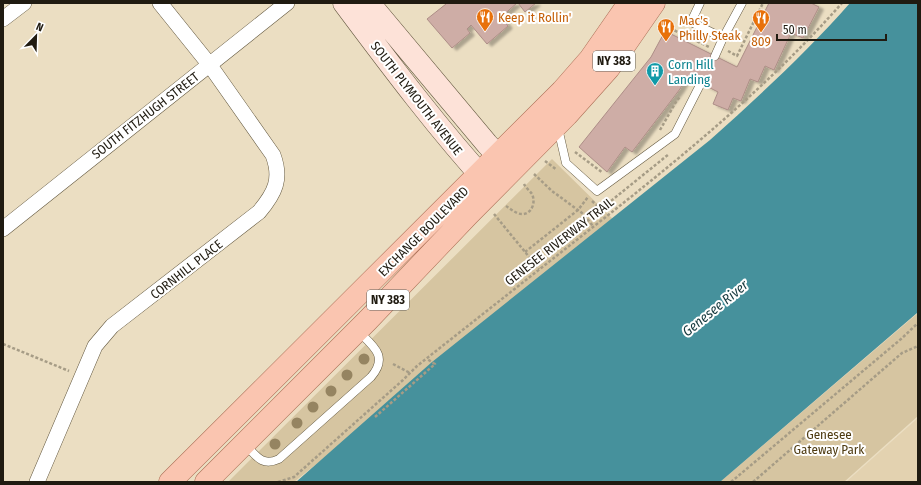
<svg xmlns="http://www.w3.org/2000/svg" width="921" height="485" viewBox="0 0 921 485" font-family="'Fira Sans Condensed',sans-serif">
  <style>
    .built { fill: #e3d2b0 }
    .green { fill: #d6c5a1 }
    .water { fill: #46919c }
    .building { fill: #ceada6; stroke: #ad8e87; filter: url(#shadow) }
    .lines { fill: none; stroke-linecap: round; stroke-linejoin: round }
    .lane-casing { stroke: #645940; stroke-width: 9 }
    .street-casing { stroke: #645940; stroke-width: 16 }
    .secondary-casing { stroke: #645940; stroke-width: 23 }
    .primary-casing { stroke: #ac7057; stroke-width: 23 }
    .path { stroke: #a69c86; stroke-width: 2.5; stroke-dasharray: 3 2; stroke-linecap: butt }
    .lane { stroke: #fff; stroke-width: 8 }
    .street { stroke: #fff; stroke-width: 15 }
    .secondary { stroke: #fde2d8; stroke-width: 22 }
    .primary { stroke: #fac5b0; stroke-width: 22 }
    .tree { fill: #958461 }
    .labels { text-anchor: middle; stroke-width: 4; stroke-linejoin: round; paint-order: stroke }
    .shield { fill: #fff; stroke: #635f58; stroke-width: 1 }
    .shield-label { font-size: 12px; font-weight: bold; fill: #201b11 }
    .food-label { font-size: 13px; fill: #c56008; stroke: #fff; text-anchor: start }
    .culture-label { font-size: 13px; fill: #0d838f; stroke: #fff; text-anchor: start }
    .street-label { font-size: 13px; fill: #201b11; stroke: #fff }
    .park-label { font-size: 13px; fill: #4e3b11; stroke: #fff }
    .water-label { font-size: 14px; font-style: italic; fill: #163a3f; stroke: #fff }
  </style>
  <defs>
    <filter id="shadow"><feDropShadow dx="4.5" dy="2.5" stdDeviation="1" flood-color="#0004"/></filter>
  </defs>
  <rect width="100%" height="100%" fill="#ebdec2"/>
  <path class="built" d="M918,418v64h-72z"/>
  <path class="green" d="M552,159l65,64 -323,259h-66z
    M918,313v103l-74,66h-124z"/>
  <path class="water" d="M850,3h68l-1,310 -197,169h-424l136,-120 278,-222c48,-43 97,-88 140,-137z"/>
  <path class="building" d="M445,3h72l-16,14 7,9 -21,18 -16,-19 -4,4 3,4 -18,15 -25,-29 19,-15z
    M518,3h18l-11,9z
    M769,3h42l8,4 -16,31 -12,-5 -17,37 -9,-4 -7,16 -8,-3 -9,22 -8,-3 -5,12 -15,-6 5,-12 -31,-16 -7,13 -48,63 -7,-5 -18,25 -28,-25 72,-90 14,-26 72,36z"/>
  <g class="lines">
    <g class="lane-casing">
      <path id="lane" d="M700,3l-9,19 32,16 19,-35
        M715,56l8,-18
        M558,128l8,35 31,28 78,-57 26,-51
        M245,444c11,12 17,23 34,15l92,-82c18,-21 2,-31 -13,-46"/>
    </g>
    <g class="street-casing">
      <path id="street" d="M3,19l21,-16
        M3,229l284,-226
        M37,482l58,-136 17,-20 147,-114c16,-19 23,-33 14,-57l-64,-91 -49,-61"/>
    </g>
    <g class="secondary-casing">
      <path id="secondary" d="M344,3c47,63 95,127 148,185
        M369,3l118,141 23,25"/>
    </g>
    <g class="primary-casing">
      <path id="primary" d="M170,482l392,-391 28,-32 39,-56
        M206,482l162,-162 100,-105 99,-100 42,-47 45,-65"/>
    </g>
    <path class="path" d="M661,24l48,23
      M728,51l9,5 26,-53
      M660,130l17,-30 3,-3
      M575,152l28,21
      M545,161l12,9
      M534,174l18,17 30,22 11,13
      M592,201l9,8 68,-55
      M506,206c3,2 7,5 11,7 12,5 20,-8 15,-19 -2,-3 -6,-6 -8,-10
      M494,214l45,55
      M525,252l53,-42 10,-13
      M3,344l66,27
      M393,364l17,9
      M375,417l60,-53 -8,-5
      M278,482l16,-5 109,-97 14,-14c57,-45 114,-90 171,-135 90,-71 178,-142 254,-228
      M731,482l170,-143 17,-16
      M753,482l149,-129 16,-7"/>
    <use href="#lane" class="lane"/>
    <use href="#street" class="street"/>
    <use href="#secondary" class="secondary"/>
    <use href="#primary" class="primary"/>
  </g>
  <g class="tree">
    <circle cx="364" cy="359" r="5.5"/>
    <circle cx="347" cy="375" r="5.5"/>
    <circle cx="331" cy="391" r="5.5"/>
    <circle cx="313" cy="407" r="5.5"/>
    <circle cx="297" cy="423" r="5.5"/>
    <circle cx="275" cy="444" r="5.5"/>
  </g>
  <defs>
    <g id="restaurant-pin" transform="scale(0.9)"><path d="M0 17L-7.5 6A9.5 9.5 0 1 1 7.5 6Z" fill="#e8710a" stroke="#fff"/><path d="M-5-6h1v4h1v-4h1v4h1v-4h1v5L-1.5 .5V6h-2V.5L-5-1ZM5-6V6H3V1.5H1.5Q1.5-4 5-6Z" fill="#fff"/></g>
    <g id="building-pin" transform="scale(0.9)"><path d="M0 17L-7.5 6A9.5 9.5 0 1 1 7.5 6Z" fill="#0f9aa8" stroke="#fff"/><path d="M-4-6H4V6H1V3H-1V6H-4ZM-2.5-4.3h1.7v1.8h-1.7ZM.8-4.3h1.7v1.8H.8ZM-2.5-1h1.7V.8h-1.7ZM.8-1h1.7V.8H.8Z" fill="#fff"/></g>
  </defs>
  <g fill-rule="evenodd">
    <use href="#restaurant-pin" x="485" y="17"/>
    <use href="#restaurant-pin" x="761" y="18"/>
    <use href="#restaurant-pin" x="666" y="27"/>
    <use href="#building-pin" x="655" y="71"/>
  </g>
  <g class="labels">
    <g class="shield">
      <rect x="593" y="51" width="42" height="20" rx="3"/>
      <rect x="367" y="290" width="42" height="20" rx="3"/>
    </g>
    <g class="shield-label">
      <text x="614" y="65">NY 383</text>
      <text x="388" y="304">NY 383</text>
    </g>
    <g class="food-label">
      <text x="498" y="22">Keep it Rollin'</text>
      <text x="679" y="25">Mac's<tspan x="679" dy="15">Philly Steak</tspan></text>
      <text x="761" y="46" text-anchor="middle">809</text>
    </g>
    <g class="culture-label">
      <text x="668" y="69">Corn Hill<tspan x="668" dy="15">Landing</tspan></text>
    </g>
    <g class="street-label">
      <text transform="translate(417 98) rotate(52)" y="5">SOUTH PLYMOUTH AVENUE</text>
      <text transform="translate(145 115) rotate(-38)" y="5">SOUTH FITZHUGH STREET</text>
      <text transform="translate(423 231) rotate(-45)" y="5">EXCHANGE BOULEVARD</text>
      <text transform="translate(559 241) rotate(-38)" y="5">GENESEE RIVERWAY TRAIL</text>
      <text transform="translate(186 269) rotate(-38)" y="5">CORNHILL PLACE</text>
    </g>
    <g class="park-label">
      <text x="829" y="439">Genesee<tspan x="829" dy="15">Gateway Park</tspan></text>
    </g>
    <g class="water-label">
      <text transform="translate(715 308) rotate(-39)" y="5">Genesee River</text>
    </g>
  </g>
  <rect width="921" height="485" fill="none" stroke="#201b11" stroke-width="8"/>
  <g transform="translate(36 36) rotate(23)" stroke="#ffffff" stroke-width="3" paint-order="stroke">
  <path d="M0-3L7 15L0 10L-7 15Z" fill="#201b11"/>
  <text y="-6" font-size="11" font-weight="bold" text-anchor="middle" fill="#201b11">N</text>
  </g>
  <path d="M777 34v6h109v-6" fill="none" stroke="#201b11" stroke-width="2"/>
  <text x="783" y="34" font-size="12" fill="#201b11" stroke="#ffffff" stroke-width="3" paint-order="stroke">50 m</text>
</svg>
